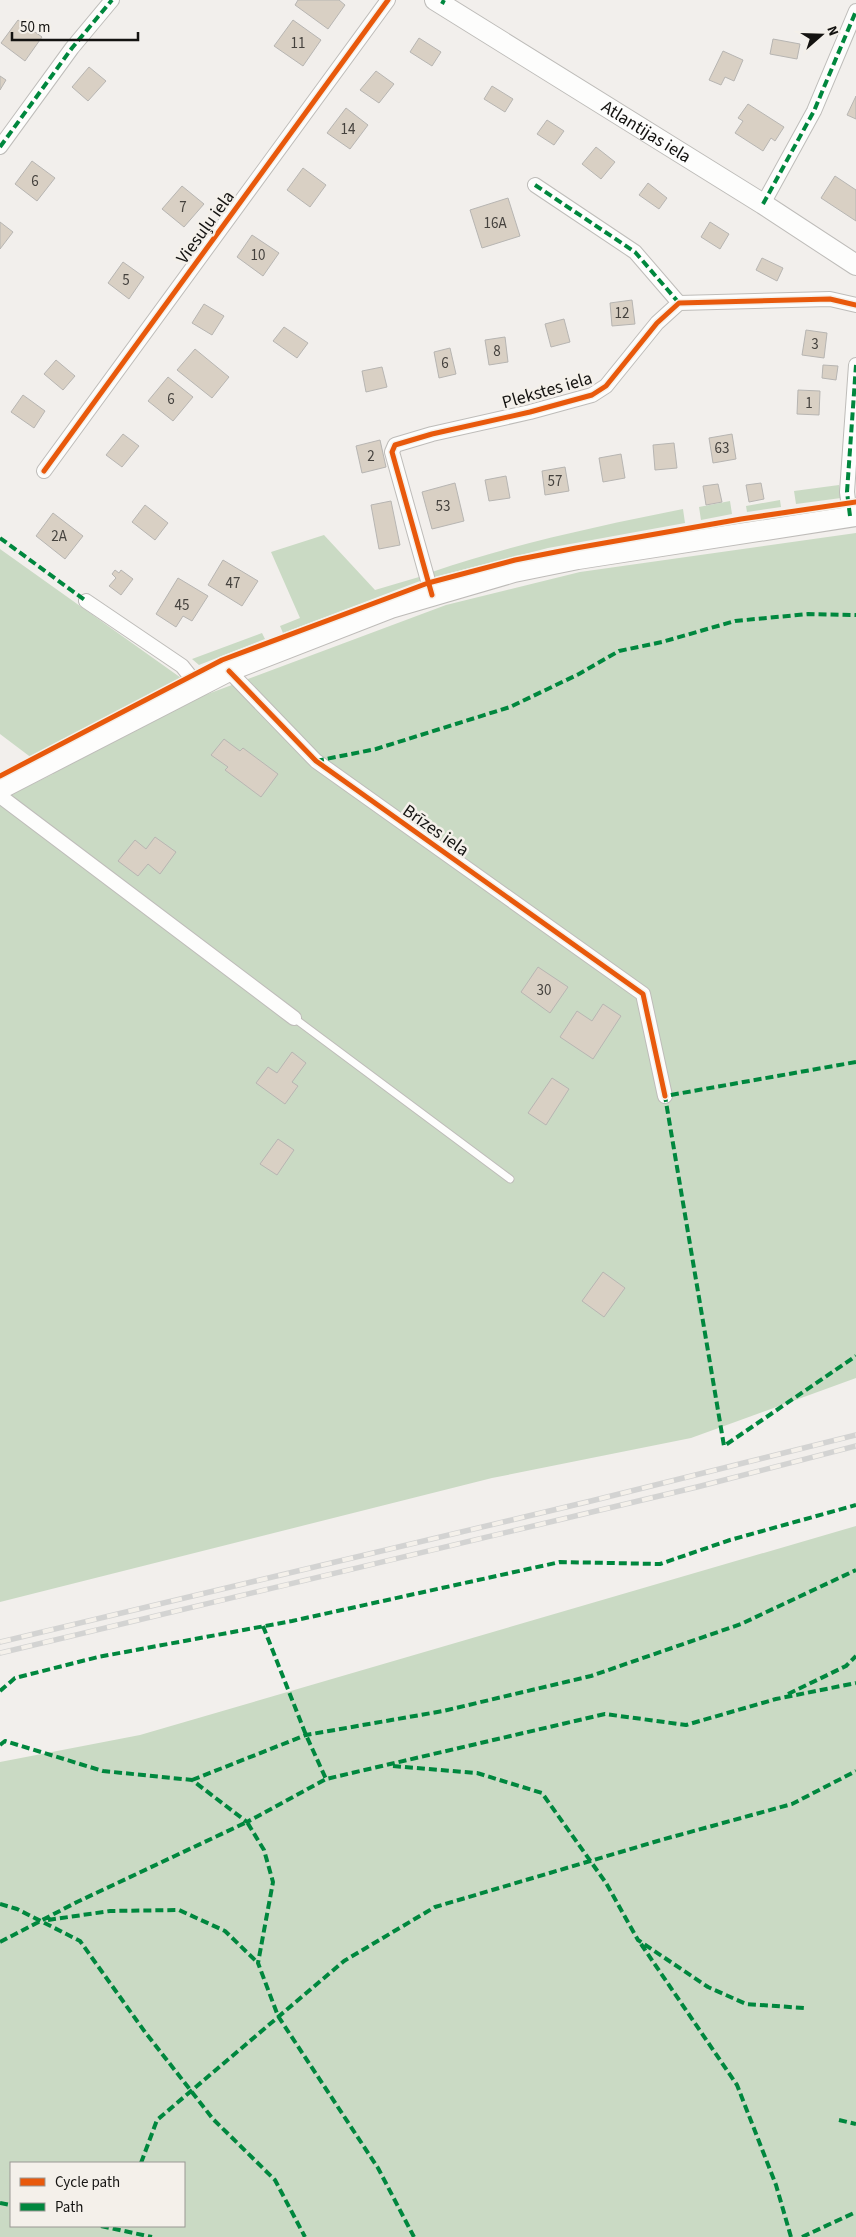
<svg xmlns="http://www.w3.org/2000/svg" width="856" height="2237" viewBox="0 0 856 2237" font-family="'Source Sans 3',sans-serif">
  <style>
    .green { fill: #cadac4; fill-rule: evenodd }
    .building { fill: #d9d0c4; stroke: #b7b5b2 }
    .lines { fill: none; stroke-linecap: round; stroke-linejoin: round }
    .service-casing { stroke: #bebcb9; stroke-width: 9 }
    .minor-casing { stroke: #bebcb9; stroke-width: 16 }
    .secondary-casing { stroke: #bebcb9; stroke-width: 22 }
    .service { stroke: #fdfdfc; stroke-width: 7 }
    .minor { stroke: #fdfdfc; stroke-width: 14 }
    .secondary { stroke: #fdfdfc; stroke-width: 20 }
    .rail-casing { stroke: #d3d3d2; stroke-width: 5.5 }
    .rail { stroke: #f4f0ea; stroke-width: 4; stroke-dasharray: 11; stroke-linecap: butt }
    .quiet { stroke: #00873e; stroke-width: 4; stroke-dasharray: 8 4; stroke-linecap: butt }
    .cycleway-casing { stroke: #f4f0ea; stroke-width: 8 }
    .cycleway { stroke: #e8590c; stroke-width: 5 }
    .labels { text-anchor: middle; stroke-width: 5; stroke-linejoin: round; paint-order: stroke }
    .number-label { font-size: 15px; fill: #45423e }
    .street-label { font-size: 18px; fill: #141311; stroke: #f4f0ea }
  </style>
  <rect width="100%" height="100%" fill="#f2efec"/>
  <path class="green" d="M839,485l2,13 -45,6 -2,-13z
    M780,500l1,7 -34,5 -1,-6z
    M730,501l2,13 -31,6 -2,-13z
    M683,509l2,14 -137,25 -114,29 -2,-5c82,-28 166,-46 251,-63z
    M856,533v845l-165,60 -199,40 -492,124v-802l53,-26 -53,-40v-185l205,146 241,-90 134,-33z
    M324,535l51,55 44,-13 1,4 -137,52 -3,-7 20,-8 -29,-66z
    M262,633l3,6 -66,26 -7,-6z
    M856,1526v711h-856v-475l140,-27zM11,2163h173v63h-173z"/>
  <path class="building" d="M298,0h41l6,5 -17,24 -33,-24z
    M18,20l24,17 -17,24 -24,-18z
    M293,20l28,20 -18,26 -29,-20z
    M419,38l22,14 -9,14 -22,-14z
    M773,39l27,5 -3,15 -27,-5z
    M723,51l20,9 -9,21 -9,-4 -4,8 -12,-5z
    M89,67l17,14 -18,20 -16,-14z
    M376,71l18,13 -15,19 -19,-13z
    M0,76l6,4 -6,10z
    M492,86l21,13 -8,13 -21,-13z
    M856,96v23l-9,-4z
    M748,104l36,23 -9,14 -4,-3 -8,13 -28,-18 8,-12 -5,-3z
    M346,108l22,17 -18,24 -23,-16z
    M547,120l17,11 -10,14 -17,-11z
    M596,147l19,15 -14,17 -19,-15z
    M32,161l23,17 -18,23 -22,-17z
    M303,168l23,17 -16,22 -23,-17z
    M835,176l21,14v31l-35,-23z
    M648,183l19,15 -8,11 -20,-14z
    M182,186l22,18 -20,23 -22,-18z
    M508,198l12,38 -38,12 -12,-38z
    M0,222l13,10 -13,17z
    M710,222l19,12 -9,15 -19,-12z
    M252,235l27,18 -16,23 -26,-19z
    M762,258l21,10 -6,13 -21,-11z
    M123,262l21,15 -15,22 -21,-16z
    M632,300l3,24 -23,2 -2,-23z
    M204,304l20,12 -12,19 -20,-12z
    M564,319l6,23 -19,5 -6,-23z
    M284,327l24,16 -11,15 -24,-17z
    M806,330l21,3 -3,25 -22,-3z
    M505,337l3,25 -19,3 -4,-25z
    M450,348l6,26 -17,4 -5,-26z
    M195,349l34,28 -17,21 -35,-28z
    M56,360l19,16 -12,14 -19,-16z
    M823,365l15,1 -2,14 -14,-2z
    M382,367l5,20 -21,5 -4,-21z
    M168,377l25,20 -20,24 -25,-20z
    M798,390l22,1 -1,24 -22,-1z
    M23,395l22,16 -11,17 -23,-16z
    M123,434l16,12 -17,21 -16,-12z
    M732,434l4,25 -23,4 -4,-25z
    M380,440l6,27 -24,6 -6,-27z
    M674,443l3,25 -22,2 -2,-25z
    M621,454l4,24 -22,4 -4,-24z
    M565,467l4,24 -24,4 -3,-24z
    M506,476l4,22 -21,3 -4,-21z
    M455,483l9,38 -32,8 -10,-37z
    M761,483l3,16 -15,3 -3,-17z
    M718,484l4,18 -16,3 -3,-19z
    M391,501l9,44 -21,4 -8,-44z
    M145,505l23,18 -13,17 -23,-18z
    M53,513l30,23 -18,23 -29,-23z
    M223,560l35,21 -16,25 -34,-21z
    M115,570l4,3 2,-3 12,9 -12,16 -12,-9 7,-8 -4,-4z
    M178,578l30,18 -16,25 -9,-5 -7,11 -20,-13z
    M224,739l16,12 3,-3 35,26 -17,23 -36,-27 3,-3 -17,-12z
    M155,837l21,15 -16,22 -12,-10 -10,12 -20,-15 17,-21 11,9z
    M538,967l30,20 -18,26 -29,-21z
    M603,1004l18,12 -28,43 -33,-22 17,-26 15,10z
    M292,1052l14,11 -14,19 6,4 -13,18 -29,-21 12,-16 9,6z
    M552,1078l17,11 -23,36 -18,-12z
    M278,1139l16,11 -17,25 -17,-11z
    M603,1272l22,16 -21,29 -22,-16z"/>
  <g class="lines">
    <g class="service-casing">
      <path id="service" d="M294,1018l216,161"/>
    </g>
    <g class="minor-casing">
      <path id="minor" d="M0,147l72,-99 40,-48
        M535,185l100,67 44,51
        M763,204l51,-93 42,-100
        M44,471l344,-471
        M850,516l-3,-24 9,-127
        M432,595l-40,-143 3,-7 37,-11 98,-22 62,-17 14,-9 51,-63 22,-20 151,-4 26,6
        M86,601l96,65 16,20
        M229,671l87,90 327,233 22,102
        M0,796l294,222"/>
    </g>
    <g class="secondary-casing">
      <g id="secondary">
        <path id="s1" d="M435,0l328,204 93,61"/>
        <path d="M0,789l229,-118 162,-63 123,-36 64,-13 278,-43"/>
      </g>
    </g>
    <use href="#service" class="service"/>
    <use href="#minor" class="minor"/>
    <use href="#secondary" class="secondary"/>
    <g class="rail-casing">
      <path id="rail" d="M0,1642l591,-141 265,-66
        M0,1653l697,-166 159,-41"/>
    </g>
    <use href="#rail" class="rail"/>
    <path class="quiet" d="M442,4l2,-4
      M0,147l72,-99 40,-48
      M535,185l100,67 44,51
      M763,204l51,-93 42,-100
      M850,516l-3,-24 9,-127
      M0,538l86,63
      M316,761l60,-12 134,-42 69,-33 40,-23 43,-9 73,-21 73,-7 48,1
      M856,1062l-191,34 59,350 132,-90
      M263,1626l43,109 20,44
      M0,1691l15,-13 83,-21 194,-36 268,-59 100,2 70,-24 126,-35
      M788,1694l58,-28 10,-10
      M0,1745l5,-4 98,30 89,9 55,42 79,-43 279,-65 81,11 90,-26 80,-16
      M393,1766l84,7 65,20 64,90 32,57 70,47 38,17 58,4
      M192,1780l114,-45 137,-24 148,-35 150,-52 115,-54
      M0,1904l17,5 63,32 65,91 68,87 62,61 30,57
      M48,1920l62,-9 69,-1 46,21 33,32
      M0,1942l77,-40 170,-80 17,28 9,32 -15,81 20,53 100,152 36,69
      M641,1944l96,141 39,100 15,52
      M839,2120l17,4
      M141,2163l16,-43 187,-159 91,-54 226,-67 131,-36 64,-33
      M0,2203l11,2
      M101,2226l51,11
      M802,2237l54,-25"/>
    <g class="cycleway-casing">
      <path id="cycleway" d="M44,471l344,-471
        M432,595l-40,-143 3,-7 37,-11 98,-22 62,-17 14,-9 51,-63 22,-20 151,-4 26,6
        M229,671l87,90 327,233 22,102
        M0,776l222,-116 206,-77 87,-23 61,-12 165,-29 115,-17"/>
    </g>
    <use href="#cycleway" class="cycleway"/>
  </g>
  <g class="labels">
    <g class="number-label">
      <text x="298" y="48">11</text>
      <text x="348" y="134">14</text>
      <text x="35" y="186">6</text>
      <text x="183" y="212">7</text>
      <text x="495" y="228">16A</text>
      <text x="258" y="260">10</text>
      <text x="126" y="285">5</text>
      <text x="622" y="318">12</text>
      <text x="815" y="349">3</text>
      <text x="497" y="356">8</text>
      <text x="445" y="368">6</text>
      <text x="171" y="404">6</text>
      <text x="809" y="408">1</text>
      <text x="722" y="453">63</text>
      <text x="371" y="461">2</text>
      <text x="555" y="486">57</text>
      <text x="443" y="511">53</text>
      <text x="59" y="541">2A</text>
      <text x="233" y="588">47</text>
      <text x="182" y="610">45</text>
      <text x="544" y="995">30</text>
    </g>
    <g class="street-label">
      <text dy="6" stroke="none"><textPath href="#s1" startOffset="249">Atlantijas iela</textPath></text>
      <text transform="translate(205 227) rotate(-54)" y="6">Viesuļu iela</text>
      <text transform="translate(547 390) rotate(-16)" y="6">Plekstes iela</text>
      <text transform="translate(436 830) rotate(35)" y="6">Brīzes iela</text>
    </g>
  </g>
  <rect x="10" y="2162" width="175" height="65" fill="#f4f0ea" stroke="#9a9893"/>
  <rect x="20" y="2178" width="25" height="8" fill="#e8590c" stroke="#9a9893"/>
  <text x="55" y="2187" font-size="15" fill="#141311">Cycle path</text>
  <rect x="20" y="2203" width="25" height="8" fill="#00873e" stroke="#9a9893"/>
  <text x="55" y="2212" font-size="15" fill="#141311">Path</text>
  <g transform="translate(821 35) rotate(70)" stroke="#f4f0ea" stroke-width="4" paint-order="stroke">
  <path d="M0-4L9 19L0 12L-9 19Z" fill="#141311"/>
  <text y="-8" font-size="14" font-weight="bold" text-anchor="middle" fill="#141311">N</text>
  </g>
  <path d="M12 32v8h126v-8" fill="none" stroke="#141311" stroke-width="2.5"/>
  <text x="20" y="32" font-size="15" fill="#141311" stroke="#f4f0ea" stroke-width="4" paint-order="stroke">50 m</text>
</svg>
